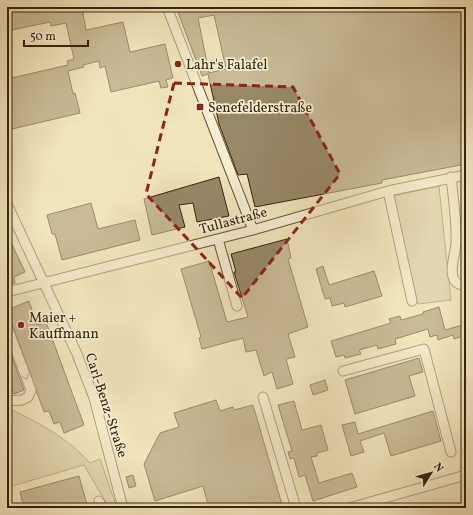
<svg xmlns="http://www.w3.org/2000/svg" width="473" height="515" viewBox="0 0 473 515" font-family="Vollkorn,serif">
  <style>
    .green { fill: #d1c49d; stroke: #847455 }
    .building { fill: #978867; stroke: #36240d; fill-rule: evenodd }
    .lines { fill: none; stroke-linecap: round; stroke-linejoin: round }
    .minor-casing { stroke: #655438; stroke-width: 11 }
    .minor { stroke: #f6eed3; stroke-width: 9 }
    .oneway { stroke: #a0937a }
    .marked { fill: none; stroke: #8f2418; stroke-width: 3; stroke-dasharray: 8 5; stroke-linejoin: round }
    .poi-dot { fill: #8f2418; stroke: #f6eed3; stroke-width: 1.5 }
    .labels { text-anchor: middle; stroke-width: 3.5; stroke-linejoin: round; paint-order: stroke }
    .poi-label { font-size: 14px; fill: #36240d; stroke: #f6eed3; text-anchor: start }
    .street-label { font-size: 14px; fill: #36240d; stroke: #f6eed3 }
  </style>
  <rect width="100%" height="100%" fill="#f1e5bb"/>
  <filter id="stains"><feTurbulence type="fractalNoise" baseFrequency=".005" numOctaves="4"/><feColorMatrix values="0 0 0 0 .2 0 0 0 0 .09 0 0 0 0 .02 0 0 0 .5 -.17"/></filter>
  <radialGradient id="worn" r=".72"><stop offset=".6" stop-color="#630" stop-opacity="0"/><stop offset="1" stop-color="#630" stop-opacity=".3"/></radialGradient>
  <path class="green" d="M439,186l12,114 -33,4 -26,-108z
    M7,408l5,2c29,14 57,29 78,53l10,-4 17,49h-8l-25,-43 -72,21 -5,-19z"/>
  <path class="building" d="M28,7h54l4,23 37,-8 7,30 35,-8 8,34 -7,2 2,7 -7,1 -2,-7 -48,11 -6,-26 -5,2 -1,-7 -16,4 1,2 -16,4 5,23 2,-1 5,20 -68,16 -5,-18v-32l61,-14 -1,-4 7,-2 -8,-36 -15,3 -1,-4 -43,9v-20z
    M176,7h290v157l-84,16v3l-127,24 -8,-33 -9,1 -19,-51 -11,-50 -6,2zM214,15l12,54 -17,4 -11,-55z
    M219,177l10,39 -32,6 -4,-19 -14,2 6,22 -33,8 -8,-36z
    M91,203l7,26 37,-9 5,20 -78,20 -7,-26h-3l-5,-19z
    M7,234l18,38 -11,5 1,6 -8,2z
    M287,239l4,19 -3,1 20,68 -20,7 7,23 -9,2 7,25 -16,5 -5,-17 -8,4 -8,-26 -10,2 -3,-14 -41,11 -3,-11 2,-1 -20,-68 28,-8 18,61 21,-5 -14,-45h2l-5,-18z
    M323,266l6,19 45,-14 8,25 -37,11 -1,-4 -12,3 -2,-8 -5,1 -9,-30z
    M29,301l8,24 9,-3 38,103 -20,8 -4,-11 -6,2 -5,-13 -5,1 -37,-102z
    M439,307l6,23 21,-6v11l-12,4 -1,-4 -15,5 -1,-5 -7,2 -2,-8 -33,10 1,5 -18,5 -1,-4 -18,5 2,4 -16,4 -1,-3 -8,2 -5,-16 60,-18 -2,-4 11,-3 1,4 22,-6v-2z
    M7,344l17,46 -10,4 -7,-20z
    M419,358l4,14 -14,4 6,20 -60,18 -10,-34z
    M325,380l3,10 -15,5 -3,-10z
    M216,400l4,11 13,-4 1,3 19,-5 30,103h-74l-6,-22 -48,15 -11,-37 16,-31 19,-6 -5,-14z
    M294,401l8,29 19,-5 7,25 -11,3v3l-6,1 8,26 33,-10 5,14 -44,14 -8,-26 -6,2 -5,-19 -4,1 -2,-7 4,-1 -14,-46z
    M433,411l8,30 -50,15 -7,-23 -24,8 4,11 -13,4 -9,-31 13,-3 3,12z
    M133,475l3,11 -7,2 -3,-11z
    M79,476l9,32h-64l-4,-16z"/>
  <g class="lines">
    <g class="minor-casing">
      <path id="minor" d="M167,7l86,223
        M451,177c2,20 6,45 5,65 0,11 -8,29 -1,39 3,4 7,4 11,3
        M388,191l24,110
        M7,204l70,150 17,44 29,110
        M218,239l19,67
        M7,292l246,-62 135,-39 78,-16
        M7,327l24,63 -3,7 -6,3 -15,1
        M343,371l81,-22 27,103
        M263,397l33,111
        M99,501l3,7
        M349,508l117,-33"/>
    </g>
    <use href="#minor" class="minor"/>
  </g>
  <defs><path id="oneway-chevron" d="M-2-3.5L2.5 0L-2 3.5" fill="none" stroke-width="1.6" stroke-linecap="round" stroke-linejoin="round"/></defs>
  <use class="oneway" href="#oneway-chevron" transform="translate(26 377) rotate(69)"/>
  <path d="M0 0H473V515H0ZM174,83l119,4 47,87 -98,124 -96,-104z" fill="#f1e5bb" fill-opacity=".55" fill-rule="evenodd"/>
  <path class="marked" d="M174,83l119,4 47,87 -98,124 -96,-104z"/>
  <g class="poi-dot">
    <circle cx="178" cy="64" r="4"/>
    <rect x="196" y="103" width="8" height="8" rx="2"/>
    <circle cx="21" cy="325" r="4"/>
  </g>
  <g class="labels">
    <g class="poi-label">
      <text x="186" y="69">Lahr's Falafel</text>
      <text x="208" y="112">Senefelderstraße</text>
      <text x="29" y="322">Maier +<tspan x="29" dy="16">Kauffmann</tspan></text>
    </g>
    <g class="street-label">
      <text transform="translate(233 220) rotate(-15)" y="5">Tullastraße</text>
      <text transform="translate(107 405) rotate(72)" y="5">Carl-Benz-Straße</text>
    </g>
  </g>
  <rect width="473" height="515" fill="none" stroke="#f1e5bb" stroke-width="24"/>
  <rect x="8" y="8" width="457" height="499" fill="none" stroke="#36240d" stroke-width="2"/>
  <rect x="12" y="12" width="449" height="491" fill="none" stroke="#36240d"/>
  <g transform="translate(431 473) rotate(53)" stroke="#f6eed3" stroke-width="3" paint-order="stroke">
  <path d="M0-3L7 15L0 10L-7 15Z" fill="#36240d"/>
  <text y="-6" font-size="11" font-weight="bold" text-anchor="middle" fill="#36240d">N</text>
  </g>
  <path d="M24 40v6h64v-6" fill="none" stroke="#36240d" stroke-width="2"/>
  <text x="30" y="40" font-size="12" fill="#36240d" stroke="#f6eed3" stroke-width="3" paint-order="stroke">50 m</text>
  <rect width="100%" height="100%" filter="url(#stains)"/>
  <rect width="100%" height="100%" fill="url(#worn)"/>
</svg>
